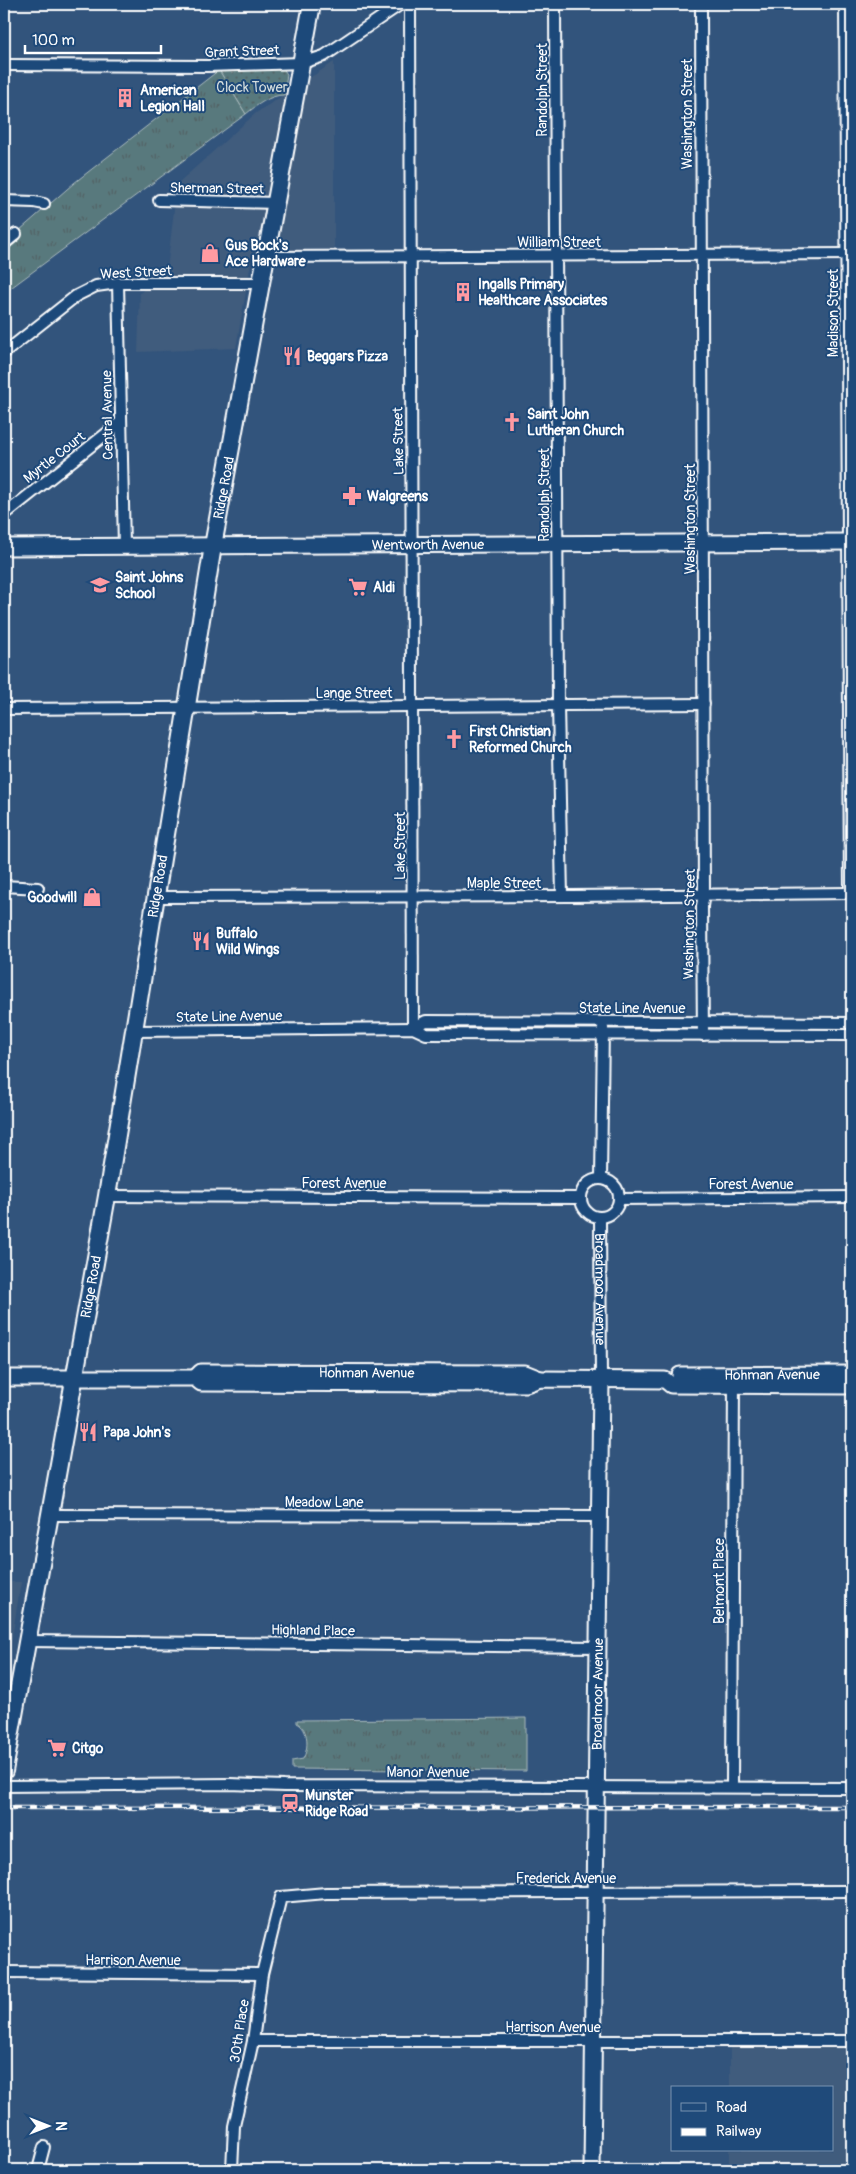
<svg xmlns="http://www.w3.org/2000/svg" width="856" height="2174" viewBox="0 0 856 2174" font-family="Pangolin,sans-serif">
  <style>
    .built { fill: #405c7d }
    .grass { fill: url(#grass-tufts); stroke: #acbcbe }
    .park { fill: url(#park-dots); stroke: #acbcbe }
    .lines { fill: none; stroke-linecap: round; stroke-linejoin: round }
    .street-casing { stroke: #fff; stroke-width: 14 }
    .secondary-casing { stroke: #fff; stroke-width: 19 }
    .primary-casing { stroke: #fff; stroke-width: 20 }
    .street { stroke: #1f4a7a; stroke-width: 10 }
    .secondary { stroke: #1f4a7a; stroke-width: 15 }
    .primary { stroke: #1f4a7a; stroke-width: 16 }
    .rail-casing { stroke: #fff; stroke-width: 4.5 }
    .rail { stroke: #1f4a7a; stroke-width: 2.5; stroke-dasharray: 8; stroke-linecap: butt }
    .labels { text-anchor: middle; stroke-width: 4; stroke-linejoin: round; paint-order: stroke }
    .street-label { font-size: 14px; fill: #fff; stroke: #1f4a7a }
    .park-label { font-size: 14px; fill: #d6dede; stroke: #1f4a7a }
    .poi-label { font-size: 14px; font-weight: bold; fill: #fff; stroke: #1f4a7a; text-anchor: start }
  </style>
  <defs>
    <pattern id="grass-tufts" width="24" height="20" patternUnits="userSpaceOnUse" patternTransform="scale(1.25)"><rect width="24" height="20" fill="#59797d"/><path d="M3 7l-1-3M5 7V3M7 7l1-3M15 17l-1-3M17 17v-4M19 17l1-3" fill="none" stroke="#526264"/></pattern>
    <pattern id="park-dots" width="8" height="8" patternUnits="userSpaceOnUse" patternTransform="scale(1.25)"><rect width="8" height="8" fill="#59797d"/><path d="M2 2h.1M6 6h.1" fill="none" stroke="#526264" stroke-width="1.8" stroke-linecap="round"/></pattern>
  </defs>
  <rect width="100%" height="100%" fill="#32547c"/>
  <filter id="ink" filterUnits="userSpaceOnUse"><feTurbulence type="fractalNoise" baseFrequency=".02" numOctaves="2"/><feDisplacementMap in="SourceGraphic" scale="10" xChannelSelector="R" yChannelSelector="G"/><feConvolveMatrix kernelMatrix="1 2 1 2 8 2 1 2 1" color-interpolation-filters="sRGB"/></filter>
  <g filter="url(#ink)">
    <path class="built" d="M334,62v187l-81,2 -17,97 -98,4 2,-59 27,-23 10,-86 79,-71z
      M4,1582h17l-17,106z
      M730,2041h122v129h-123v-20h103v-62h-102z"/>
    <path class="grass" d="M219,70l27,44 -242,179v-49l70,-61z
      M526,1718v53l-234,-2v-8l11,-2c6,-11 6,-30 -6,-36v-3z"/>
    <path class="park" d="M274,66l8,1 5,7 -3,21c-14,0 -27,10 -38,19l-27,-44h20z"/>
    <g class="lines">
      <g class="street-casing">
        <g id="street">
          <path d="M410,4l3,1024"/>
          <path d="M555,4l3,701 4,191"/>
          <path d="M701,4l3,890 -2,12 1,129"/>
          <path d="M845,4l5,889"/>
          <path d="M4,65l203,1 95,-3 22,-7 77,-52"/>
          <path d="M159,200l117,3"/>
          <path d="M4,201l30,1 10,2"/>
          <path d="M4,244l12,-10"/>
          <path d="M266,257l585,-3"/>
          <path d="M118,283l6,263"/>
          <path d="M4,353l72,-57 20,-10 22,-3h143"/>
          <path d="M4,515l117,-93"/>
          <path d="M4,709l700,-5"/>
          <path d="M4,886l34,2"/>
          <path d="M156,897l416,-1 280,-3"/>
          <path d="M413,1028l13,-7 426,2"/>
          <path d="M135,1031l278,-3 13,6 426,1"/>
          <circle cx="600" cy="1198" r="19"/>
          <path d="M601,1179l2,-151"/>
          <path d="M107,1196l474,2"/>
          <path d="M619,1199l233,-2"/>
          <path id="s1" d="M600,1218l1,161"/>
          <path d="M49,1515l550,1"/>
          <path d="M27,1641l571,6"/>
          <path d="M4,1786l226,-2 54,2 568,2"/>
          <path d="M732,1787l2,-407"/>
          <path d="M4,1972l258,2"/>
          <path d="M253,2041h599"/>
          <path d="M38,2170l6,-23"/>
          <path d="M232,2170l2,-44 19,-85 9,-67 19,-77 45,-4 526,-2"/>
        </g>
      </g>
      <g class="secondary-casing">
        <g id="secondary">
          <path id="s2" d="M4,547l848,-5"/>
          <path id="s3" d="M680,1375l172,-1"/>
          <path d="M4,1378h191l6,5 325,1 14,-5 125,1 6,5 181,1"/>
          <path id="s4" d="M195,1378l6,-6 324,1 15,6"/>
          <path id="s5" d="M592,2170l9,-791"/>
        </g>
      </g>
      <g class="primary-casing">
        <g id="primary">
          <path id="s6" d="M4,1771l103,-575 106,-650 99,-542"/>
        </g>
      </g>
      <use href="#street" class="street"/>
      <use href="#secondary" class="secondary"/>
      <use href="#primary" class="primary"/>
      <g class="rail-casing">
        <path id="rail" d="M4,1808l848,-1"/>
      </g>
      <use href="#rail" class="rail"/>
    </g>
  </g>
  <defs>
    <g id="building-bare" transform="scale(1.5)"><path d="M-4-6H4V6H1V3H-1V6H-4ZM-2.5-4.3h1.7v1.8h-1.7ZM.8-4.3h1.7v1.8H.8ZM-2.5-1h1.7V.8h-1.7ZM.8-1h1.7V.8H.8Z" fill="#ff9aa2" stroke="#1f4a7a" stroke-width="2.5" paint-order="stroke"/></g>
    <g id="shop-bare" transform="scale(1.5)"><path d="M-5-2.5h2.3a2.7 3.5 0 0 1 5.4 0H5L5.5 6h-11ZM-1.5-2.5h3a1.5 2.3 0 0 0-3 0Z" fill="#ff9aa2" stroke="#1f4a7a" stroke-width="2.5" paint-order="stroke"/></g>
    <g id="restaurant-bare" transform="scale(1.5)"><path d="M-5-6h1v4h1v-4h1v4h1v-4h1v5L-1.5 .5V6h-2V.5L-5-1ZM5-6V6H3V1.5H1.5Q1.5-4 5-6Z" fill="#ff9aa2" stroke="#1f4a7a" stroke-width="2.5" paint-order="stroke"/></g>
    <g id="church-bare" transform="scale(1.5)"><path d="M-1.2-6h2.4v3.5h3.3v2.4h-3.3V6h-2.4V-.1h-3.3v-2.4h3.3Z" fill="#ff9aa2" stroke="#1f4a7a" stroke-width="2.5" paint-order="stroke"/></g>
    <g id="pharmacy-bare" transform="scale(1.5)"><path d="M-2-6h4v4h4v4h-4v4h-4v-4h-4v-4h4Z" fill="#ff9aa2" stroke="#1f4a7a" stroke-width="2.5" paint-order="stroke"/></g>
    <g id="school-bare" transform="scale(1.5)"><path d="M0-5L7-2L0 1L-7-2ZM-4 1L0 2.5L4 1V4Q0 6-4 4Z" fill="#ff9aa2" stroke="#1f4a7a" stroke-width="2.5" paint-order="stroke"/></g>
    <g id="supermarket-bare" transform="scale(1.5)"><path d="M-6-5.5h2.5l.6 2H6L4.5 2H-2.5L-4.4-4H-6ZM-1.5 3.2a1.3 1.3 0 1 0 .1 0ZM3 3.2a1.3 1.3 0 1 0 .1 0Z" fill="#ff9aa2" stroke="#1f4a7a" stroke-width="2.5" paint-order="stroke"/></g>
    <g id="station-bare" transform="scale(1.5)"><path d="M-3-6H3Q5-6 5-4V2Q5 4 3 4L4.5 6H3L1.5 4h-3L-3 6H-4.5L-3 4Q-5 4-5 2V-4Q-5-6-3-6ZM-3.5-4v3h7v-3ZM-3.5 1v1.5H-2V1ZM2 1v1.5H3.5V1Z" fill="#ff9aa2" stroke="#1f4a7a" stroke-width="2.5" paint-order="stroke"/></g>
  </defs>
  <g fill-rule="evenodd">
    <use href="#building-bare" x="125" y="98"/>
    <use href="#shop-bare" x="210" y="253"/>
    <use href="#building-bare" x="463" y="292"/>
    <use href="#restaurant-bare" x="292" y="356"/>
    <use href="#church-bare" x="512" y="422"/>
    <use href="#pharmacy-bare" x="352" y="496"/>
    <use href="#school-bare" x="100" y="585"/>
    <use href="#supermarket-bare" x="358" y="587"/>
    <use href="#church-bare" x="454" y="739"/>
    <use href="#shop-bare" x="92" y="897"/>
    <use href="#restaurant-bare" x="201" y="941"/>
    <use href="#restaurant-bare" x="88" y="1432"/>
    <use href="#supermarket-bare" x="57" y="1748"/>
    <use href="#station-bare" x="290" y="1803"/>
  </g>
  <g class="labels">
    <g class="street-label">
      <text transform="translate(242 51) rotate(-2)" y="5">Grant Street</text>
      <text transform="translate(542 90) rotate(-90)" y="5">Randolph Street</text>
      <text transform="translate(687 114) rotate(-90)" y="5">Washington Street</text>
      <text transform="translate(217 188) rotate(1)" y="5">Sherman Street</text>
      <text x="559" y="247">William Street</text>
      <text transform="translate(136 272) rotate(-3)" y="5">West Street</text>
      <text transform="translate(833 313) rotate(-90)" y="5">Madison Street</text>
      <text transform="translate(107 415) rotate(-91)" y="5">Central Avenue</text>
      <text transform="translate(398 441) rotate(-91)" y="5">Lake Street</text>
      <text transform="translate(54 457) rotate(-38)" y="5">Myrtle Court</text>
      <text dy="5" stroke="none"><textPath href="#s6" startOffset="1302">Ridge Road</textPath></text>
      <text transform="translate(544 495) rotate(-90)" y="5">Randolph Street</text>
      <text transform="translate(690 519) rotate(-90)" y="5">Washington Street</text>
      <text dy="5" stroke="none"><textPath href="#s2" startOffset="424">Wentworth Avenue</textPath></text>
      <text x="354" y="698">Lange Street</text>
      <text transform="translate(400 846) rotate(-90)" y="5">Lake Street</text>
      <text x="504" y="888">Maple Street</text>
      <text dy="5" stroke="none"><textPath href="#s6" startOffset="898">Ridge Road</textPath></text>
      <text transform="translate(689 924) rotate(-89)" y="5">Washington Street</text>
      <text x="632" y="1013">State Line Avenue</text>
      <text transform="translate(229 1016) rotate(-1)" y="5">State Line Avenue</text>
      <text x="344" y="1188">Forest Avenue</text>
      <text x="751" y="1189">Forest Avenue</text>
      <text dy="5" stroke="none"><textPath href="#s6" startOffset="492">Ridge Road</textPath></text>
      <text dy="5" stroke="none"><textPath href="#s1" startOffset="71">Broadmoor Avenue</textPath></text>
      <text dy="5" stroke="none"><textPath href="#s4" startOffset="174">Hohman Avenue</textPath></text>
      <text dy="5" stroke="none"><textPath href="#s3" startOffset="92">Hohman Avenue</textPath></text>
      <text x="324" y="1507">Meadow Lane</text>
      <text transform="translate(719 1581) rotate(-90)" y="5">Belmont Place</text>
      <text transform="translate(313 1630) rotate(1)" y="5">Highland Place</text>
      <text dy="5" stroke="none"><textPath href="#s5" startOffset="476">Broadmoor Avenue</textPath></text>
      <text x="428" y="1777">Manor Avenue</text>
      <text x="566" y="1883">Frederick Avenue</text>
      <text x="133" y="1965">Harrison Avenue</text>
      <text x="553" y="2032">Harrison Avenue</text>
      <text transform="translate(239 2031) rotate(-81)" y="5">30th Place</text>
    </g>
    <g class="park-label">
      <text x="252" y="92">Clock Tower</text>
    </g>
    <g class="poi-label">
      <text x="140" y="95">American<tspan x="140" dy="16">Legion Hall</tspan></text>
      <text x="225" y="250">Gus Bock's<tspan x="225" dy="16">Ace Hardware</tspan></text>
      <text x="478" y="289">Ingalls Primary<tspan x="478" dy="16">Healthcare Associates</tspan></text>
      <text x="307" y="361">Beggars Pizza</text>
      <text x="527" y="419">Saint John<tspan x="527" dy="16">Lutheran Church</tspan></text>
      <text x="367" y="501">Walgreens</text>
      <text x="115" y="582">Saint Johns<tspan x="115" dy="16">School</tspan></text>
      <text x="373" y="592">Aldi</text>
      <text x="469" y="736">First Christian<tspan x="469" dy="16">Reformed Church</tspan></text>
      <text x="77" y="902" text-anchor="end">Goodwill</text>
      <text x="216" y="938">Buffalo<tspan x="216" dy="16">Wild Wings</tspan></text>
      <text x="103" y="1437">Papa John's</text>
      <text x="72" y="1753">Citgo</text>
      <text x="305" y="1800">Munster<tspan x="305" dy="16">Ridge Road</tspan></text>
    </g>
  </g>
  <rect width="856" height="2174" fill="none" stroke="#1f4a7a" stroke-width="20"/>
  <rect x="10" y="10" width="836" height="2154" fill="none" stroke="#fff" stroke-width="2" filter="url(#ink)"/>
  <rect x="671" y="2086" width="162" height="65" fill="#1f4a7a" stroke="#7992af"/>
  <rect x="681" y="2103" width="25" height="8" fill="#1f4a7a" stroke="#7992af"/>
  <text x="716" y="2112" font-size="15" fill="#ffffff">Road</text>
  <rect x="681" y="2128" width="25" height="8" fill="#ffffff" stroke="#7992af"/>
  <text x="716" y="2136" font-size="15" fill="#ffffff">Railway</text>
  <g transform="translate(48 2126) rotate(90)" stroke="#1f4a7a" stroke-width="4" paint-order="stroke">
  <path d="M0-4L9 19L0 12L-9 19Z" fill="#ffffff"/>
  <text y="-8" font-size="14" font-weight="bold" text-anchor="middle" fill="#ffffff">N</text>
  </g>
  <path d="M25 45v8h136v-8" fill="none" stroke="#ffffff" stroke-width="2.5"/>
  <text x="32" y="45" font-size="15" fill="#ffffff" stroke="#1f4a7a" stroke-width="4" paint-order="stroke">100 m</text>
</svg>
